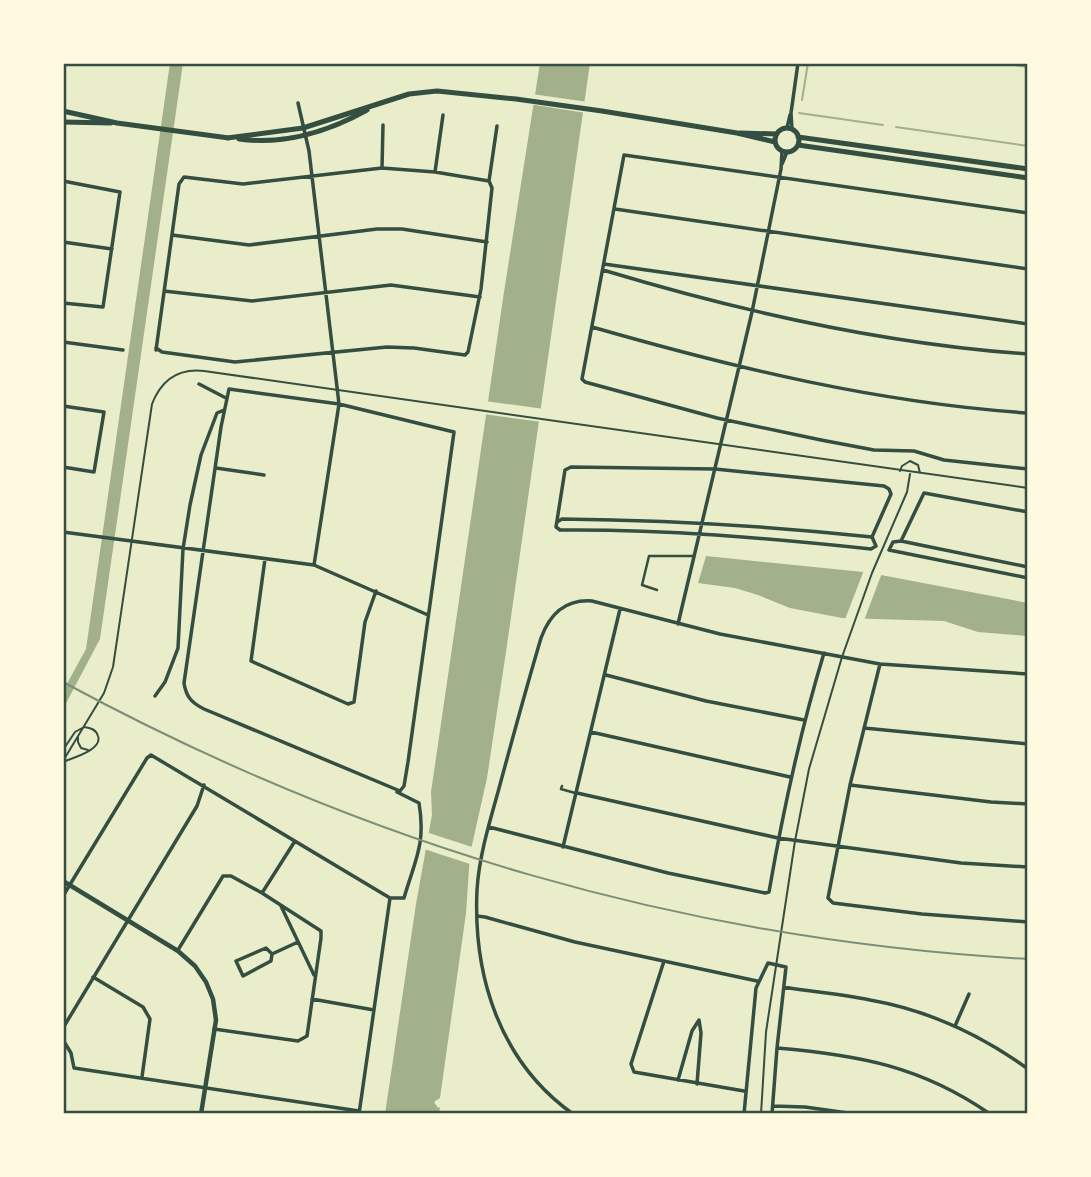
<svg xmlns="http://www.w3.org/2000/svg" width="1091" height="1177" viewBox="0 0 1091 1177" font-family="'PT Serif',serif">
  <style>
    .water { fill: #a3b18a }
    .pier { fill: #e9edc9 }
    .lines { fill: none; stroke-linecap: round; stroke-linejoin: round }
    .stream { stroke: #a3b18a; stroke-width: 2 }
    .service { stroke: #344e41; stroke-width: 2 }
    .pedestrian { stroke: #344e41; stroke-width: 2.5 }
    .minor { stroke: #344e41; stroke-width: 3.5 }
    .tertiary { stroke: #344e41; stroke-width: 4.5 }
    .secondary { stroke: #344e41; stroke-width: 5 }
    .rail { stroke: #7c8e77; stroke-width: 2 }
    .neatline { fill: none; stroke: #344e41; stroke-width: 2.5 }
  </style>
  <rect width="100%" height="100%" fill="#e9edc9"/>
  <path class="water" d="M170,63h13l-83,576 -37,70v-18l23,-42z
    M540,63h50l-83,582 -20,133 -17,76 -4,59 -26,185 -6,4 4,6 2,-1 -1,7h-54l31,-210 16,-89 -1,-23 73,-500z
    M706,556l157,16 12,4 6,-1 147,28v33l-50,-4 -34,-11 -102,-3 -52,-10 -32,-13 -23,-7 -37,-5z"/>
  <path class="pier" d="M532,94l56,8 -2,11 -57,-9z
    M485,401l59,8 -2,13 -59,-8z
    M864,570l18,3 -19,50 -19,-1z
    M426,832l49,16 -2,17 -49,-16z"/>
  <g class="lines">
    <path class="stream" d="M1000,63l28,4
      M802,100l6,-37
      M799,113l84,12
      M896,127l132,19"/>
    <path class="service" d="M900,471l2,-5 8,-5 8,4 2,8
      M78,736v6l3,6 7,2
      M63,750l12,-18 9,-5c6,1 12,2 14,9 5,14 -26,22 -35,26
      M63,761l41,-68 9,-26 39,-263c9,-23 26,-36 52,-33l824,117
      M761,1114l5,-82 29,-191 14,-72 33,-112 30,-84 35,-81 3,-18"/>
    <path class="pedestrian" d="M657,590l-15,-5 7,-29h45
      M562,786l-1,3 14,4"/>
    <path class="minor" d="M298,103l11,48 30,253 -25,161
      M787,128l3,-13
      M792,129l-1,-16 7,-50
      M782,164l5,-12
      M382,168l1,-43
      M435,172l8,-57
      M63,181l57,11 -17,115 -40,-4
      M615,209l413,60
      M1028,213l-404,-58 -42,224 3,3 132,36 104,22 53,10 40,1 30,9 84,9
      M172,235l77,10 128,-16h25l85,13
      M63,242l49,7
      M604,264l424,60
      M603,270c139,42 280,74 425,84
      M164,291l88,10 139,-16 89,12
      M592,327c143,41 287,76 436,86
      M63,342l60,8
      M156,348l6,4 73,10 152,-15 27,1 51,7 3,-3 13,-63 11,-101 -3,-7
      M156,350l23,-166 5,-7 59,7 139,-16 53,4 54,9 8,-55
      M199,384l27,14
      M229,389l110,15 115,28 -46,330 -4,24 -4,5 -196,-82c-12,-6 -18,-12 -20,-26l37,-256z
      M63,406l41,6 -10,60 -31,-5
      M216,468l48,7
      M557,522l5,-3c104,1 206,7 310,18l4,9 -5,3c-104,-11 -207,-20 -311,-19l-4,-3 9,-57 6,-3 144,2 169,17 5,3 2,5 -19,43
      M63,532l251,33 114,50
      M901,541l23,-48 104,19
      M265,559l-14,102 97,43 6,-2 11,-80 11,-31
      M1028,567l-127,-26 -8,1 -4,8 139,28
      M678,624l74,-312 29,-143 1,-18
      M880,664l-30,121 -22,113 5,5 89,11 106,8
      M606,675l100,26 98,19
      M155,696l10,-14 13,-34 5,-99 7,-44 11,-50 16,-42 7,-3
      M864,728l164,16
      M591,732l199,45
      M850,785l141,17 37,2
      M577,793l201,45 183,25 67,4
      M489,827l179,46 97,20 4,-1c14,-81 31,-160 55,-239
      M563,847l57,-238
      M63,896l84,-138 4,-3 239,143h14c11,-38 22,-54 15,-95l-22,-11
      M281,906l33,69
      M477,916l8,1 90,25 182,39
      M178,950l45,-74h8l31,17
      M272,954l-6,-6 -30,13 7,15 28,-15 1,-7 26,-12
      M664,961l-33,103 3,8 110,19
      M93,977l50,30 7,12 -8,58
      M784,987c29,5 57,7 86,13 57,10 111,35 158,69
      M312,999l62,11
      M955,1026l14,-32
      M63,1028l134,-222 7,-21
      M214,1029l84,12 9,-5 14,-98v-7l-59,-38 33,-52
      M63,1040l8,13 3,15 285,43
      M777,1048c81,7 144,18 213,66
      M678,1080l14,-49 7,-11 2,13 -4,51
      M773,1106l32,1 50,7
      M359,1114l31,-216
      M573,1114c-73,-52 -100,-137 -96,-224 2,-33 12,-66 21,-98 14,-52 28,-103 43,-154 9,-24 24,-39 51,-37l128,33 160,30 148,10
      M744,1114l12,-126 12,-25 18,4 -9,81 -5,66"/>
    <path class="tertiary" d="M63,881l115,70 17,15 11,16 7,17 3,21 -15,94"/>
    <path class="secondary" d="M63,111l54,12 112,15
      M63,122l48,1
      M775 140a12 12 0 1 1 24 0a12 12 0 1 1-24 0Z
      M740,133l37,1
      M798,137l230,32
      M227,138l76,-10 106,-34 28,-3 79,8 86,12 135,22 38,9
      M239,139c44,6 89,-7 128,-29
      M798,145l230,33"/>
    <path class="rail" d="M63,682c303,164 621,258 965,277"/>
  </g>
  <rect width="1091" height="1177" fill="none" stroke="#fefae0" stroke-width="130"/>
  <rect x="65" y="65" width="961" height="1047" class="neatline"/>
</svg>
